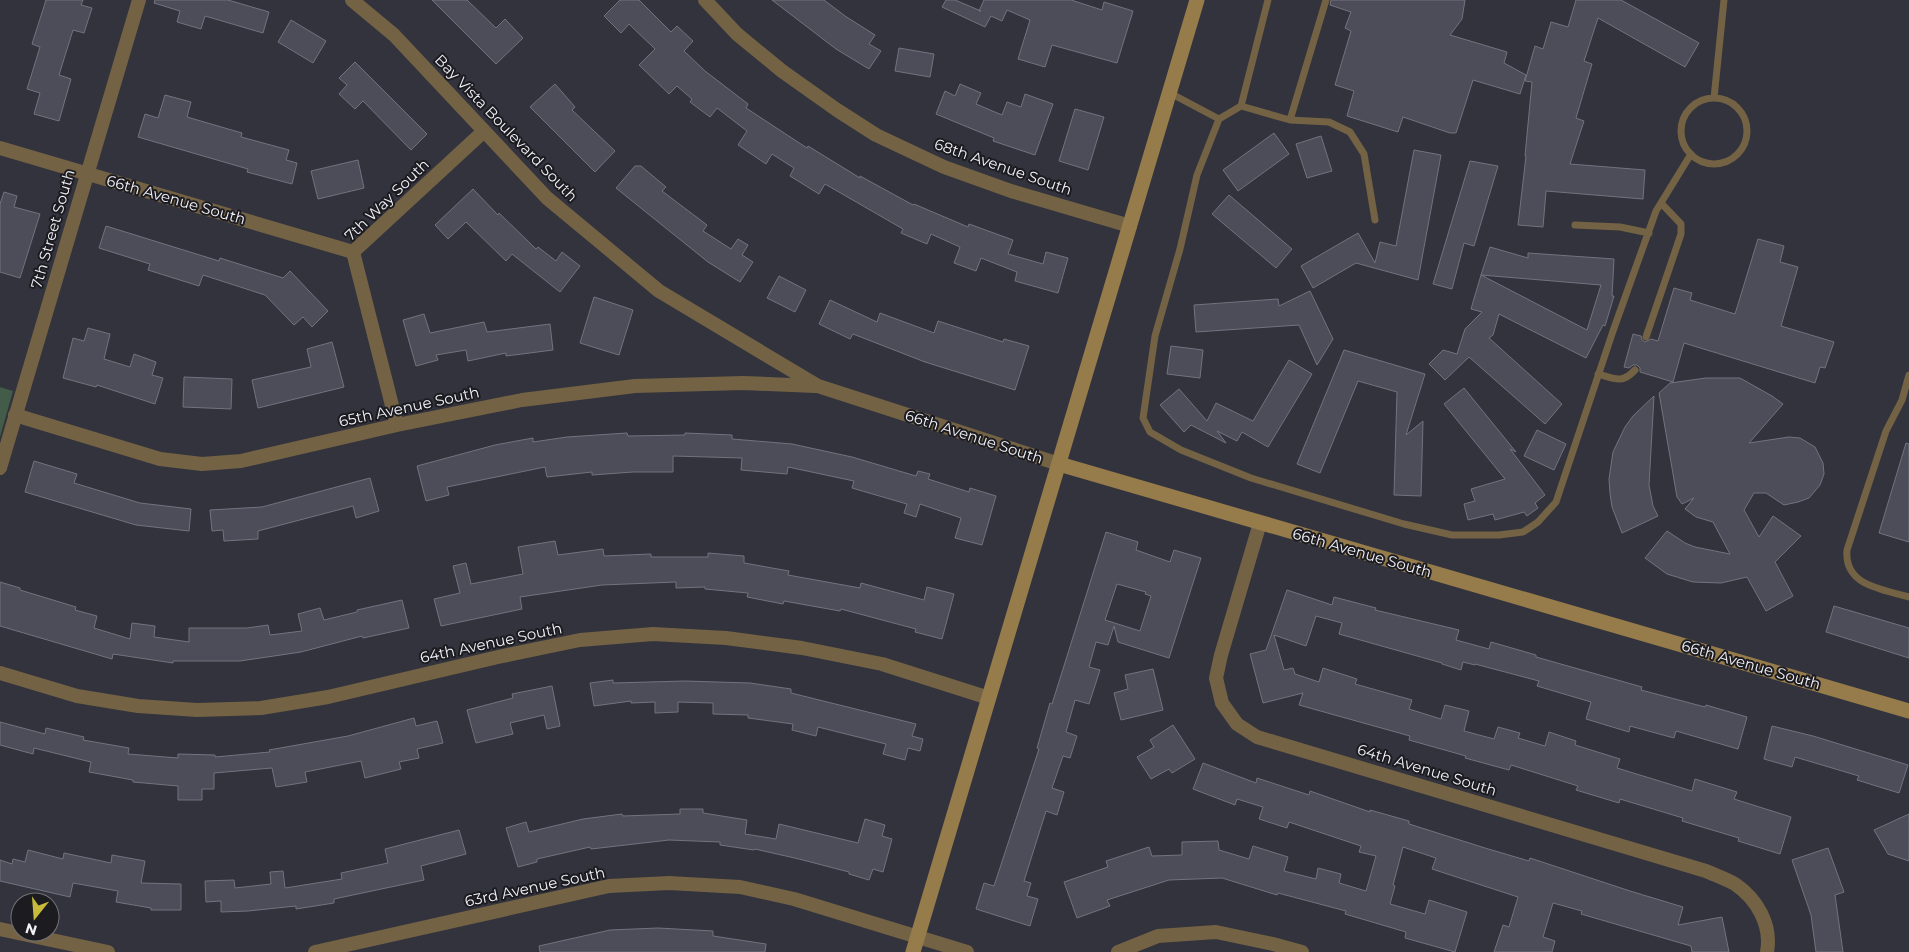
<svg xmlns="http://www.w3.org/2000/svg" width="1909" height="952" viewBox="0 0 1909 952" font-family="Montserrat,sans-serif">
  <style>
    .green { fill: #435b49 }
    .building { fill: #4c4d58; stroke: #72737f; fill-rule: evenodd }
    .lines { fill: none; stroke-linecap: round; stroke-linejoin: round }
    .lane { stroke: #736244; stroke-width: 7 }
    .street { stroke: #736244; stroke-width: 14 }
    .secondary { stroke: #967b4b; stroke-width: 15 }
    .labels { text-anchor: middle; stroke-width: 4; stroke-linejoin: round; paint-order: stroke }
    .street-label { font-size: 15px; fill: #f1f1f8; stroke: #1b1b20 }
  </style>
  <rect width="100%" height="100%" fill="#32333d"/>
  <path class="green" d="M0,387l13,4 -13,46z"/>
  <path class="building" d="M46,0h37l-2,5 11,3 -8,25 -11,-3 -14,45 12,4 -12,42 -25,-7 6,-21 -13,-4 13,-42 -8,-3z
    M155,0h73l41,12 -6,21 -58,-17 -4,13 -24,-7 3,-11 -26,-8z
    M432,0h35l29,28 9,-9 18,19 -27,26z
    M620,0h19l32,32 6,-6 16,15 -9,10 21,20 43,33 -2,4 61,40 1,-2 52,32v-2l53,29 1,-1 54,23 1,-3 44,16 -5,14 35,10 3,-12 22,6 -10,35 -43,-12 2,-9 -36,-14 -5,13 -22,-8 6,-16 -29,-13 -4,10 -26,-11 2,-4 -78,-45 -6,10 -29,-18 4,-8 -22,-14 -6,10 -28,-19 9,-14 -30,-23 -7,9 -20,-15 2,-3 -15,-13 -8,8 -30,-29 16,-16 -26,-25 -8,9 -17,-17z
    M772,0h52l21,16 30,19 -6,9 12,7 -12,18 -33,-20z
    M946,0h9l26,11h-2l5,-11h87l31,10 2,-8 29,9 -16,52 -65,-18 -7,22 -27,-8 12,-39 -23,-10 -5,11 -11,-5 -6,11 -43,-20z
    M1331,0h134l-3,19 -12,16 57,17 -3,11 22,12 -6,19 -47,-14 -17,53h-6l-47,-16 -5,15 -51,-16 7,-25 -19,-6 16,-54 -6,-3 6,-16 -21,-7z
    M1576,0h45l78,43 -14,24 -87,-49 -14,43 8,3 -16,54 8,3 -14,43 75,6 -2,29 -97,-8 -3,36 -25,-2 8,-69h-1l7,-74 -7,-1 10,-35 8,3 8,-27 17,5z
    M291,20l35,21 -13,22 -35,-21z
    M899,48l35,6 -4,23 -35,-6z
    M355,62l72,72 -16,16 -48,-49 -8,8 -16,-15 8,-9 -8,-7z
    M555,84l20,23 -3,3 43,41 -20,21 -65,-65z
    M960,84l21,9 -5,11 26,11 5,-13 14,5 4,-13 28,10 -18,51 -42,-14 1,-3 -58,-24 9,-23 10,5z
    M165,95l26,7 -4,15 55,16 -1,4 48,13 -3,10 11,3 -5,21 -45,-12 1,-3 -110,-32 7,-23 13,4z
    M1075,109l29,8 -16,53 -29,-9z
    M1274,133l15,21 -51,37 -15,-21z
    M1321,136l11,35 -25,7 -11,-34z
    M1414,150l27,5 -23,125 -62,-17 -43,25 -12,-22 57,-33 17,30 5,-21 16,4z
    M358,160l6,28 -46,11 -7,-28z
    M1470,161l28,5 -24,80 -10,-3 -12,46 -19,-5z
    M635,166h6l25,21 -4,4 45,34 -4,6 28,18 7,-10 10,6 -6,10 11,7 -13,20 -32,-20 -92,-74z
    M473,189l25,26 1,-2 37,36 2,-2 18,14 6,-9 18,14 -20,26 -48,-38 -6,7 -40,-39 -18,17 -13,-14z
    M4,192l13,4 -3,11 26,7 -20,64 -20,-6v-68z
    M1229,195l63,54 -16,19 -64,-54z
    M106,226l113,35 1,-3 63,20 7,-7 38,40 -16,16 -9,-10 -9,8 -29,-30 -62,-20 -4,11 -51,-16 2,-6 -51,-16z
    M1758,239l26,7 -4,16 18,5 -17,59 53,16 -9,26 -5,-1 -5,16 -131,-40 -11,39 -33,-10v-4l-3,-3h-4l-4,3 -5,-1 9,-33 8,2 1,4 3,2 6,-3 7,2 16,-53 18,5 -2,7 45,14z
    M1490,247l38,11v-5l86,6 -2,37h2l-9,30 -2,-1 -17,33 -87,-44 -6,21 -4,3 73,66 -17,20 -76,-67 -24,23 -16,-16 14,-14 14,4 8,-25 17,-17 -11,-3 10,-34 106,55 14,-45 -120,-10z
    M779,276l27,14 -11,22 -28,-14z
    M1310,291l23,48 -16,26 -18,-40 -103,7 -2,-27 84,-6 1,7z
    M594,297l39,13 -14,45 -39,-12z
    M830,300l47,22 3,-9 54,20 4,-12 65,21 1,-3 25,7 -14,44 -90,-28 -72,-28 -3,5 -31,-15z
    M424,314l6,19 54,-11 3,10 63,-8 3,26 -47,6v-3l-38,8 -2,-11 -30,5 2,5 -22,6 -13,-46z
    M88,328l22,6 -6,25 26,8 4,-13 22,8 -4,13 11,3 -8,26 -58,-19 -1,2 -33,-9 10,-40 11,3z
    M332,342l12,45 -86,21 -6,-28 59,-13 -4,-18z
    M1171,346l32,4 -3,28 -33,-4z
    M1344,350l81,24 -19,61 17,-14 -2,75 -27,-1 3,-103 -39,-11 -38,92 -23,-9z
    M1289,360l23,14 -44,73 -26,-15 -5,9 -20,-10 9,12 -35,-18 -7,7 -24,-27 19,-16 28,32 9,-18 37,18z
    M184,377l48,2 -1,30 -48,-2z
    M1706,378h34l32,18 11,8 -34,39 40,-6 11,1 15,9 8,16 1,11 -4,11 -11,13 -11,4 -14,3 -18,-12h-12l-10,17 15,27 14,-21 28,20 -26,26 18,34 -27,15 -19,-34 -26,6 -28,-1 -26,-8 -22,-16 22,-27 18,12 10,4 35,7 -17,-32 -17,-5 -11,-8 9,-11 -12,6 -5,-7 -18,-104 11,-10z
    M1464,388l52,64 -6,-3 35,46 -10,8 3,5 -11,8 -3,-4 -29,8 -2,-6 -25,6 -4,-16 11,-3 -4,-12 34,-10 -61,-75z
    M1654,396l-5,89 4,21 5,10 -36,17 -10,-26 -2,-14 -1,-14 4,-27 12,-25 8,-11z
    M1537,430l29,14 -12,26 -30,-14z
    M627,433l1,3 57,-1v-2l47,2v4l60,5 60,13 64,19 2,-5 12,3 -2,5 41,13 1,-4 26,8 -14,49 -27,-7 6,-20 -41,-14 -4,13 -12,-4 3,-9 -55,-16 2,-7 -66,-14 -1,7 -46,-4 1,-12 -69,-2v16h-40l-41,3v-3l-45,5 -2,-10 -98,20 2,8 -23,6 -9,-35 78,-21 38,-7v4l34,-5z
    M1906,443l3,1v98l-30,-9z
    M34,461l43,13 -3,9 66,20 51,6 -2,22 -53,-6 -111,-33z
    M370,478l9,33 -23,7 -3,-12 -95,25v8l-34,2 -1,-11 -11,1 -2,-21 52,-3z
    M1106,532l32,10 -2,8 34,12 4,-12 27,8 -32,100 -51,-16 -4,-16 -6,19 -12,-3 -7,25 11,3 -11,34 -14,-4 -9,32 11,4 -7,22 -7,-2 -11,32 12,4 -7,23 -11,-4 -22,70 7,2 -4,13 11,3 -8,27 -54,-17 8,-26 10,3 45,-137 -2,-1 13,-45 2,1zM1117,584l29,8 -1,2 6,2 -11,35 -35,-11z
    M555,541l3,14 45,-6 1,7 47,-2v3h57v-4l36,3v7l45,8 -1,4 72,13 1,-5 63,17 3,-13 27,7 -12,45 -27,-7 1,-3 -75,-20 -1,2 -56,-10 -1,3 -36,-7 1,-4 -43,-4v-2l-29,1v-6l-74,3 -82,12 2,12 -81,17 -7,-27 26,-6 -7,-27 13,-3 5,21 52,-10 -5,-27z
    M0,582l20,6v2l56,17 -1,3 22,6 -3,12 36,11 2,-16 23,3 -1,11 35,5v-14h58l21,-3 2,10 32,-4 -4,-17 22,-6 4,12 33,-8v-2l45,-10 7,28 -46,10 -1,-2 -61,16 -61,9h-67v2l-60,-9 -1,5 -112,-33z
    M1287,590l45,15 2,-8 42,11 -1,2 84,20 -3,10 33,9 2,-7 45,13v2l106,30 -1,3 64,17 1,-2 41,12 -9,32 -62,-18 -2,7 -44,-12 -1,6 -43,-13 5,-17 -54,-16 2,-5 -64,-17v1l-12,-3 -2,8 -19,-6v-1l-103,-29 3,-11 -26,-7 -10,30 -32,-11 10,35 9,-2 2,6 24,8 4,-14 34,11 -2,5 57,16 -3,9 32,10 4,-14 24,6 -5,20 30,8 4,-12 22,6 -2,5 27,8 4,-14 27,9 -1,4 45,14 -3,9 75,23 3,-12 42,13 -3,7 57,18 -11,37 -42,-13 1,-3 -57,-17 1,-3 -63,-19 -1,4 -43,-13 2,-4 -67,-21 -2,5 -44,-12 1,-2 -57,-16 1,-4 -111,-31 4,-12 -40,10 -13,-49 16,-4z
    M1834,606l75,22v30l-83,-26z
    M1153,669l10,41 -42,10 -7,-27 14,-4 -3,-14z
    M613,680v3l72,-2 65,2 41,6v4l125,31 -4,12 11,3 -3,12 -12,-3 -3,12 -22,-6 3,-10 -68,-17 -2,9 -24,-6 1,-6 -45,-6v-3l-35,-1v-11l-35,-1v10l-23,1v-11l-24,1v-2l-37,5 -4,-23z
    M552,686l8,40 -13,3 -3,-14 -34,8 3,11 -37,9 -9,-33 46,-12 -1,-4z
    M414,718l2,8 21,-5 6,22 -26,6 2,9 -20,4 2,7 -36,9 -4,-17 -56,11 2,10 -31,5 -4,-19 -58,5v16h-12v11h-24v-14l-45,-4v-2l-44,-8 2,-10 -57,-14 -1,6 -33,-9v-23l45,12 1,-6 38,9 -1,3 46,8 -1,6 50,4v-4l37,1v2l55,-5 -1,-2 79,-14z
    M1173,725l22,34 -23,14 -3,-4 -18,10 -14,-22 17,-10 -4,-7z
    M1772,726l41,10 95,29 -9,28 -42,-13 2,-4 -64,-19 -3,10 -28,-8z
    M1203,763l53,20 1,-5 52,17 1,-4 60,21v-2l39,11v3l76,24 44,13 1,-3 100,33 53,16 -5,18 44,-8 7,35h-37l-1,-6 -110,-32 1,-3 -29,-8 -10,34 12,4 -3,11h-58l9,-27 6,2 9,-30 -86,-28 4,-11 -33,-11 -10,38 2,1 -5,18 35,10 4,-14 38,12 -12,40 -50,-14 1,-6 -61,-18 1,-3 -68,-18 -1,2 -55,-17 -53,2 -62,20 3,6 -33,12 -13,-36 44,-15 -2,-6 43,-14 3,9 30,-1v-13l36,-1 1,9 30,9 4,-13 35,11 -4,14 32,8 2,-11 23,6 -2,9 27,8 10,-35 -17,-4 2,-6 -72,-24 -2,6 -28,-9 4,-12 -26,-8 -2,6 -42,-16z
    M680,809h23v4l44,7 -2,14 31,5 3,-15 79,19 7,-24 20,6 -3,11 10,3 -9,33 -10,-3 -4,11 -20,-6v-2l-50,-13 -44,-10 -1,1 -34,-5v-3l-51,-2 -78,9 -1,-2 -53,12v3l-19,5 -12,-39 20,-6 3,10 54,-13 39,-5 1,2 57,-2z
    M1909,814v47l-21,-7 -14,-24z
    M459,830l7,24 -45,12 3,14 -90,19v4l-38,6v-3l-48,5 -27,1v-11l-15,1 -1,-21 29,-1 1,8 36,-4 -1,-12 13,-1 2,17 57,-9 -1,-6 47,-10 -3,-14z
    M1828,848l16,44 -9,3 8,57h-27l-5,-37 -19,-55z
    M28,850l35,9 1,-6 47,10 1,-8 33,6 -4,22 40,1v26h-30v-2l-35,-6 2,-11 -45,-8 -3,14 -70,-16v-21l12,4 1,-5 12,3z
    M658,928l55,3v5l53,8 -1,8h-225l-1,-6 71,-16z"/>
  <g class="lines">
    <path class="lane" d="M1268,0l-27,106 -22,13 -22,56 -17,74 -25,87 -12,82 7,14 31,18 70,28 153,46 48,11h47l24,-3 15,-10 18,-20 57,-171 43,-120 35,-57
      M1170,93l49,26
      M1714,98l10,-98
      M1681 131a33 33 0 1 1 66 0a33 33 0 1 1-66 0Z
      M1241,106l49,14 39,2 21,10 14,22 11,66
      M1290,120l36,-120
      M1575,225l45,2 29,6
      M1646,337l35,-103v-10l-20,-21
      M1598,374c17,5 24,10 37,-4
      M1909,375l-7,25 -16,31 -39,119c-3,36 35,39 62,47"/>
    <path class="street" d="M352,0l42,35 153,163 112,93 159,95 241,78
      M705,0l32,34 45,37 55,39 39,25 68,32 67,24 119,35
      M0,148l353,104
      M15,415l145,44 42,5 39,-3 156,-36 125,-25 113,-14 108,-3 72,3
      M397,425l-44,-173 131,-121
      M0,468l139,-468
      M1260,523l-39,132 -5,23 6,25 15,21 20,13 449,134c9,4 20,8 29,13 22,15 37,41 32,68
      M0,673l77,23 61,10 59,4 64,-2 67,-11 170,-40 82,-17 73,-6 73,4 76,10 80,16 107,34
      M0,929l108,23
      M315,952l294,-66 60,-3 71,4 54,12 173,53
      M1118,952l40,-16 58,-4 57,12 29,8"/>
    <path class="secondary" d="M1059,464l850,247
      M913,952l284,-952"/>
  </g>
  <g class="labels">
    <g class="street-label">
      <text transform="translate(506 128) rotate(46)" y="5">Bay Vista Boulevard South</text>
      <text transform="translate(1003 167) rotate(19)" y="5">68th Avenue South</text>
      <text transform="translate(176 200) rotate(16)" y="5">66th Avenue South</text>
      <text transform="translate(387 200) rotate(-44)" y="5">7th Way South</text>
      <text transform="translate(53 229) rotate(-74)" y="5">7th Street South</text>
      <text transform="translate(409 407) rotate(-12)" y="5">65th Avenue South</text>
      <text transform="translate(974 437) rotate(18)" y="5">66th Avenue South</text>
      <text transform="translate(1362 553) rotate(16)" y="5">66th Avenue South</text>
      <text transform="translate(491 643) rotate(-12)" y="5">64th Avenue South</text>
      <text transform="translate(1751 665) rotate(16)" y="5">66th Avenue South</text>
      <text transform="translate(1427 770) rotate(17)" y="5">64th Avenue South</text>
      <text transform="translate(535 887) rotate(-12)" y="5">63rd Avenue South</text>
    </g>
  </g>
  <g transform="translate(35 917) rotate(197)"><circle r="24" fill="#1b1b20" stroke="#717176"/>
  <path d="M0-4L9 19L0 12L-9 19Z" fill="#c8bb3b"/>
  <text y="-8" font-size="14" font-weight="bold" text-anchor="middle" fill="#f1f1f8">N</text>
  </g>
</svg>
